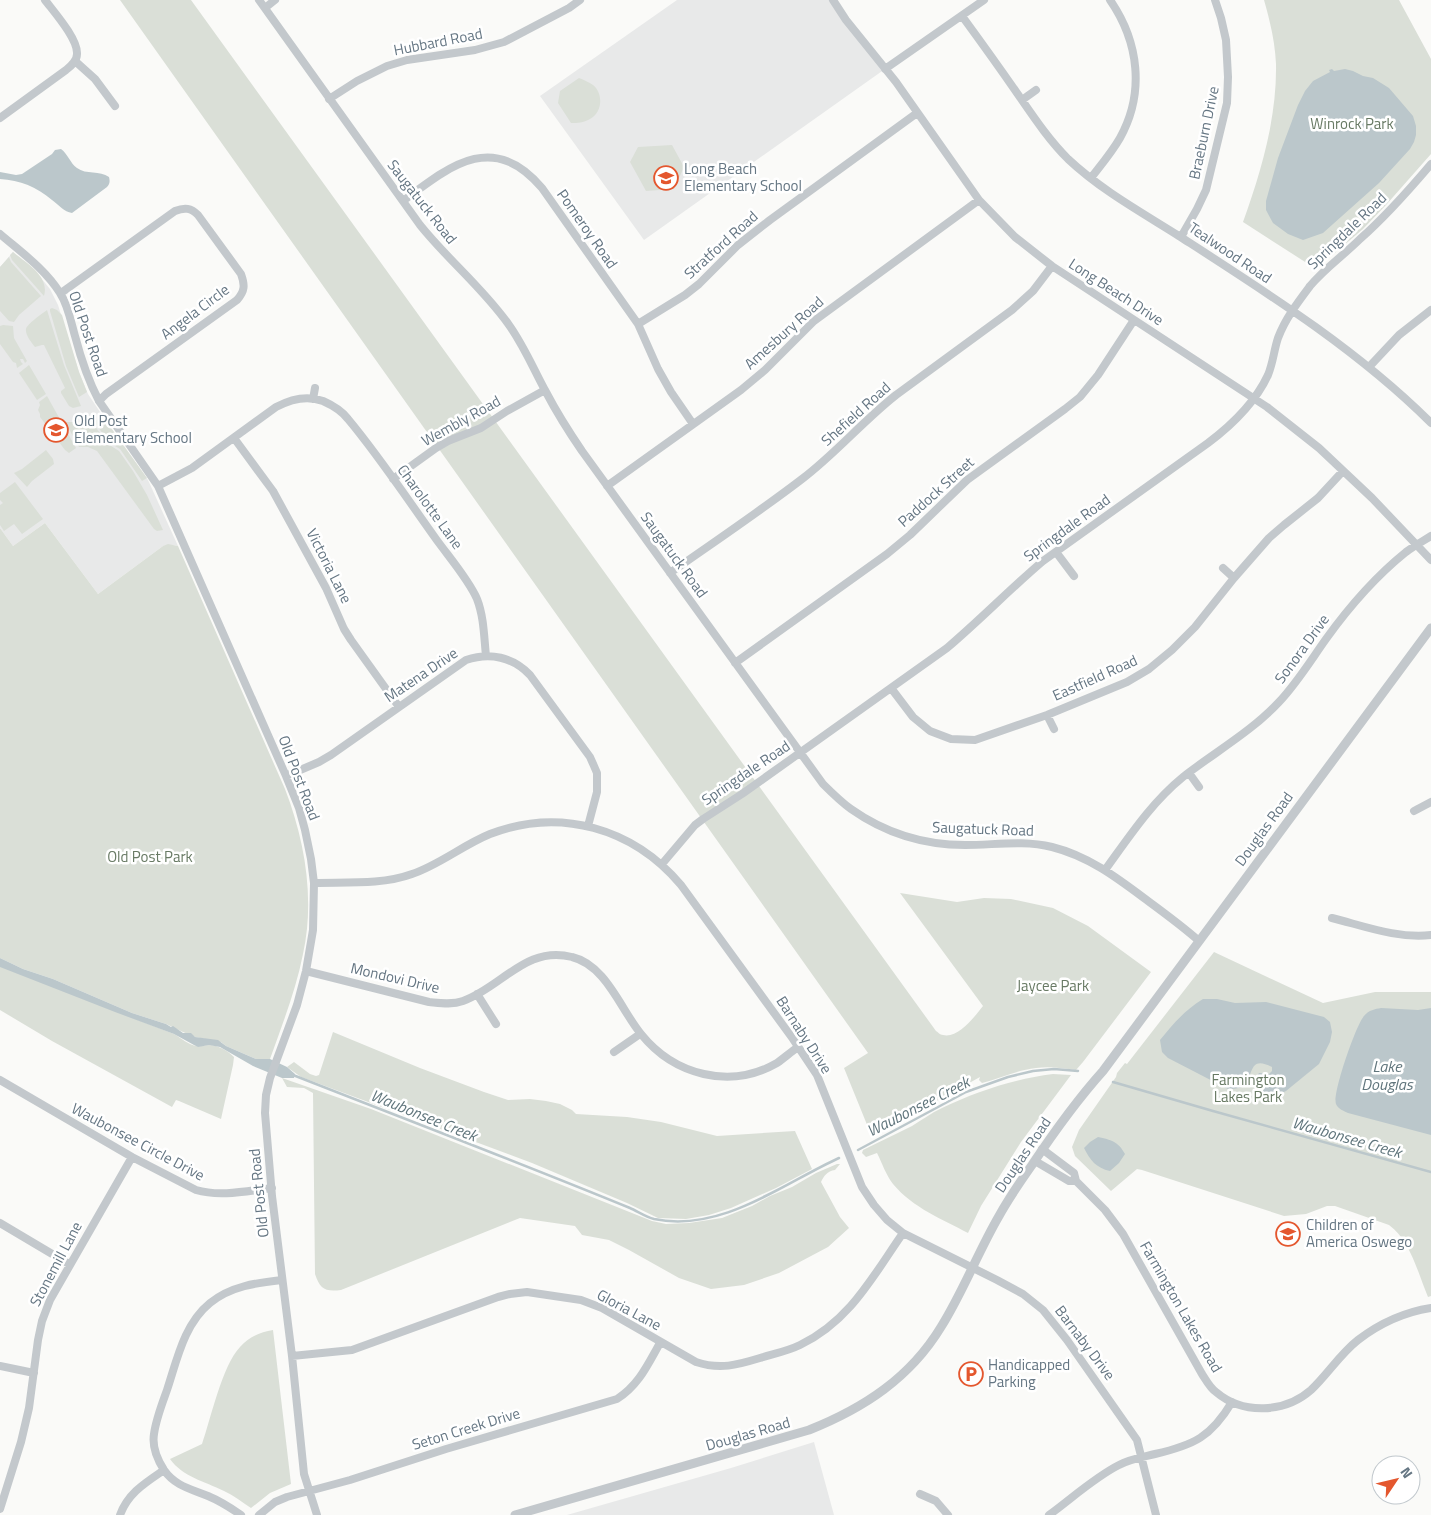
<svg xmlns="http://www.w3.org/2000/svg" width="1431" height="1515" viewBox="0 0 1431 1515" font-family="'Titillium Web',sans-serif">
  <style>
    .built { fill: #e8e9e9 }
    .green { fill: #dadfd7 }
    .water { fill: #bbc7cb }
    .lines { fill: none; stroke-linecap: round; stroke-linejoin: round }
    .stream { stroke: #bbc7cb; stroke-width: 2.5 }
    .minor { stroke: #c3c8cc; stroke-width: 8 }
    .tertiary { stroke: #c3c8cc; stroke-width: 9 }
    .labels { text-anchor: middle; stroke-width: 5; stroke-linejoin: round; paint-order: stroke }
    .street-label { font-size: 15px; fill: #657683; stroke: #fff }
    .park-label { font-size: 15px; fill: #687a64; stroke: #fff }
    .poi-label { font-size: 15px; fill: #657683; stroke: #fff; text-anchor: start }
    .water-label { font-size: 16px; font-style: italic; fill: #60757c; stroke: #fff }
  </style>
  <rect width="100%" height="100%" fill="#fafaf8"/>
  <path class="built" d="M677,0h156l52,69 -241,171 -104,-144z
    M13,252l23,20 14,17 8,16 21,67 9,22 18,27 42,59 30,66 -5,-1 -10,1 -65,48 -53,-71 -32,23 -13,-18v-261z
    M814,1442l20,73h-267l164,-47z"/>
  <path class="green" d="M120,0h71l745,1031c2,1 4,4 7,4 15,4 32,-19 40,-29l-83,-113 57,9 27,-4 27,1 42,9 35,18 63,46 -68,90 -7,8c-14,-2 -27,-4 -40,-2 -18,2 -36,10 -54,15l-3,-3 1,-3 -108,60 -28,-69 24,-15z
    M1264,0h135l32,59v95l-45,51 -23,24 -47,40 -73,-47c18,-50 34,-104 33,-158 -1,-22 -6,-43 -12,-64z
    M579,78c5,2 10,4 14,7 11,9 9,28 -3,34 -7,4 -12,4 -19,4l-13,-20 2,-12z
    M672,145l12,22 -10,22 -28,2 -16,-29 8,-15z
    M13,252c13,11 37,24 31,44l-32,-36 -2,-5z
    M9,257l2,5 30,34 -22,19 -5,7 -5,-1 -9,-10v-44z
    M52,308l5,2 5,5 17,57 8,20 -8,5 -13,-31 -16,-55v-2z
    M47,310l17,55 17,41 -8,2 -4,-2 -8,-13v-2l4,-3 -21,-43h-2l-7,2c-3,-4 -10,-12 -9,-18 1,-5 17,-16 21,-19z
    M3,325l10,1 1,12 13,23 -2,2 -2,-4h-3l1,3 2,2 -6,4 -1,-5 -3,-1 -13,-18v-18z
    M29,365l17,29 -9,6 -18,-27z
    M47,396l29,52 -7,5 -4,-3 -25,-33v-3l-2,-4 2,-5 -1,-3z
    M101,417l5,4 41,57 -5,3 -22,-32 -10,-6 -16,-21z
    M89,418l19,26 11,7 14,20 14,24 16,35 -6,1 -3,-2 -57,-78 -9,-4h-9l-14,-25h13z
    M46,450l7,9 1,5 -22,17 -5,6 -13,-14 8,-4z
    M15,482l28,37 -21,15 -8,-10 -10,7 -4,-6v-20l3,-2 -3,-3v-7z
    M45,523l53,71 65,-48 5,-2 10,2 107,243c20,52 30,110 18,165 -7,36 -21,71 -33,105h-14l-30,-13 -5,-4 -26,-5 -12,-5 -17,-8 -34,-11 -79,-34 -30,-10 -23,-11v-430l13,18z
    M1214,952l109,51 52,-11h56v304l-3,1c-10,-24 -18,-57 -39,-72l-54,-19h-8l-21,8 -22,2 -142,-46 -5,-1 -26,22 -36,-35 -3,-9 7,-17 37,-53 1,-4 8,-10 2,1z
    M0,966l174,68c7,4 15,11 22,12 5,1 8,-1 13,-1 9,0 19,6 25,12l-1,8 -12,54 -42,-18 -3,-1 -4,7 -120,-66 -52,-31z
    M333,1032l87,36 64,24 24,8 22,-1 16,2 14,3 12,6 4,4 51,3 34,5 56,14 78,-5 17,38 -36,19 -45,20 -22,7 -23,4 -28,-1 -31,-15 -95,-40 -231,-86 -14,-10 7,-5 16,12 6,2 3,-1z
    M1053,1074l18,1 -50,67 -40,64 -13,27c-26,-14 -55,-25 -75,-49 -7,-9 -11,-21 -16,-31l-11,4 -4,-4 1,-3c16,-8 33,-16 49,-24 10,-6 19,-13 30,-18 35,-17 72,-29 111,-34z
    M282,1078l89,31 281,112 14,3 23,-1 33,-5 30,-12 18,-10 22,-9 24,-14 21,-9h3l-5,6c-8,1 -11,6 -14,12l19,35 9,11 -21,19 -49,26 -35,12 -33,4 -32,-11 -50,-28 -20,-10 -27,-5 -7,-9 -55,-8 -179,72c-16,2 -21,-1 -26,-16l-2,-181 -9,-5 -17,-1z
    M273,1330l18,154 -21,9 -19,15c-9,-6 -18,-13 -27,-17 -20,-10 -41,-14 -54,-32l32,-15c9,-26 20,-78 38,-97 9,-10 20,-15 33,-17z"/>
  <path class="water" d="M1332,69l2,2 11,-2 8,2 10,5 10,2 16,10 24,28 3,10v9l-2,7 -4,7 -31,34 -56,50 -20,7 -15,-6 -15,-11 -7,-13v-9l12,-43 20,-53 7,-14 8,-10 17,-9 -1,-2z
    M61,149c7,5 9,14 16,19 9,7 23,2 32,9 1,4 1,7 -2,10l-35,26c-8,-1 -13,-8 -20,-13 -15,-13 -32,-20 -52,-21v-7l16,3 6,-1 30,-20 3,-4z
    M0,958l23,11 30,10 79,34 34,11 5,3 2,-1 10,7h8l4,4 23,3 8,6 23,10 7,3h14l17,8 8,7 -1,4h-12l-29,-12 -33,-19 -11,-2 -11,2 -4,-2 -20,-11 -59,-22 -115,-45z
    M1203,999h14l18,4 31,-1 58,15 6,5 2,10 -2,10 -11,22 -33,27 -8,4 -20,-3 -4,-4 -1,-6 6,-9 10,1 3,-3v-4c-23,-12 -18,7 -28,18 -5,4 -11,4 -16,4l-60,-31 -6,-6 -2,-12c13,-16 25,-30 43,-41z
    M1381,1008l37,2 13,-2v127l-83,-22c-4,-2 -10,-4 -12,-9 -4,-10 20,-79 28,-88 5,-6 11,-7 17,-8z
    M1098,1137c13,3 20,4 27,17l-6,9 -9,8c-14,-3 -20,-11 -26,-23l6,-6z"/>
  <g class="lines">
    <path class="stream" d="M293,1075c112,44 225,87 337,133 7,3 16,9 24,11 67,14 128,-35 185,-61
      M1113,1082l100,29 218,61
      M858,1150l108,-58 42,-15 25,-6 21,-2 24,2"/>
    <path class="minor" d="M259,0l161,225c28,35 63,63 89,100 15,21 25,45 37,67 11,21 23,40 36,59l241,333c9,9 18,18 28,25 34,24 73,36 114,36 30,0 58,-5 87,2 36,9 64,30 92,51 19,14 37,27 54,42
      M833,0l13,20 50,62 83,118 36,37 37,29 215,141 52,41 53,50 59,62
      M265,8l10,-8
      M962,16c19,26 37,51 55,77 16,23 31,46 51,66 33,31 73,53 111,77 87,56 179,114 252,187
      M75,61l20,18 20,27
      M885,69l99,-69
      M329,99l28,-18 30,-15 20,-6 68,-10 29,-8 65,-34 11,-8
      M1022,100l14,-10
      M0,118l66,-48c5,-4 11,-9 11,-16 1,-15 -23,-42 -32,-54
      M1091,178c10,-13 21,-26 29,-40 25,-45 19,-96 -10,-138
      M403,201c47,-35 90,-71 139,-13l96,136 20,45 13,23 22,32
      M0,234c21,18 45,35 60,59 8,12 11,29 15,43 6,23 13,44 24,65l59,85 128,290 13,32 6,22 6,29 3,24 -1,47 -7,41 -9,34 -27,73 -4,17 -1,18 7,83 20,160 12,118 13,41
      M1181,237l16,-28 9,-19 21,-87 1,-26 -2,-37 -5,-22 -6,-18
      M61,293l114,-82c10,-4 16,-3 23,4l43,59c4,11 4,17 -4,26l-131,94 -7,7
      M638,324l47,-29 14,-11 39,-39 32,-25 147,-107
      M1369,367l30,-32 32,-25
      M313,399l2,-11
      M234,438l39,53 53,97 18,41 7,11 48,67
      M393,479l43,-31 12,-7 33,-13 26,-17 38,-21
      M158,486l34,-18 84,-61c15,-8 31,-12 47,-6 9,4 19,10 25,18 31,37 60,81 88,120 13,18 33,41 41,60 7,18 7,38 9,57
      M607,486l134,-96 24,-20 49,-49 165,-121
      M1056,552l18,24
      M1223,568l11,10
      M670,573c44,-31 89,-61 132,-94 33,-25 61,-58 94,-84l116,-85 21,-19 19,-25
      M735,663l152,-109 23,-19 57,-55 98,-71 15,-12 18,-22 36,-55
      M891,688l22,29 17,14 21,8 24,1 72,-25 80,-33 22,-13 23,-19 23,-23 39,-49 35,-40 15,-13 34,-27 25,-27
      M1047,715l7,14
      M1189,773l10,14
      M286,776l33,-14 12,-7 135,-95c24,-8 47,-3 64,15l60,82 4,9 3,7v19l-9,34
      M1414,811l17,-9
      M662,864l33,-39 8,-6 39,-25 205,-146c33,-28 63,-59 96,-87l165,-118c24,-18 47,-40 60,-68 5,-12 6,-25 10,-37 7,-19 20,-36 32,-52 15,-18 34,-31 50,-47 26,-23 49,-49 71,-75
      M1105,870c24,-33 46,-67 78,-93 32,-25 68,-45 96,-75 18,-19 32,-42 47,-63 23,-32 49,-62 80,-87 8,-6 17,-11 25,-16
      M314,883c32,-1 68,2 98,-9 27,-9 51,-29 78,-40 70,-27 143,-6 191,51l112,154 24,36 45,112 12,18 13,15 16,13 94,47 26,14 20,16 24,30 70,100 19,75
      M1332,918c32,8 66,21 99,17
      M306,971l123,31c11,1 23,3 34,-1 39,-14 63,-56 109,-44 34,8 49,53 69,77 33,41 89,56 136,29 7,-5 14,-11 21,-16
      M477,994l19,30
      M614,1052l26,-18
      M0,1080l132,77 64,33c24,7 51,1 76,-2
      M1042,1149l32,24 2,8 29,29 18,24 79,140c4,6 8,14 14,18 27,23 69,21 95,-2 17,-16 29,-36 47,-50 21,-16 47,-28 73,-32
      M1035,1161l34,20h7
      M0,1223l69,41
      M292,1356l60,-6 146,-53 12,-3 17,-2 54,8 21,8 94,54c24,8 41,3 64,-4 13,-4 28,-7 40,-13 50,-24 73,-69 103,-112
      M0,1366l34,7
      M920,1494l16,7 12,14
      M0,1509l21,-67 8,-34 9,-68 4,-19 8,-21 82,-143
      M120,1515c8,-22 25,-32 44,-45
      M241,1515c-10,-7 -21,-14 -33,-19 -17,-7 -33,-10 -44,-26 -7,-11 -12,-24 -10,-36 2,-15 8,-30 13,-44 10,-30 17,-66 43,-87 21,-17 46,-20 72,-23
      M259,1515l16,-13 12,-5 63,-17 96,-31 171,-50c22,-14 31,-35 43,-56
      M1049,1515c22,-16 46,-38 70,-50 11,-6 24,-8 36,-11 39,-9 56,-17 77,-52"/>
    <path class="tertiary" d="M515,1515l294,-85c55,-22 101,-52 132,-103 22,-35 37,-75 58,-111 10,-18 21,-34 33,-51 22,-33 45,-65 71,-94l328,-443"/>
  </g>
  <defs>
    <g id="school-ring" transform="scale(1.25)"><circle r="9.5" fill="#fff" stroke="#e4572e" stroke-width="1.5"/><path d="M0-5L7-2L0 1L-7-2ZM-4 1L0 2.5L4 1V4Q0 6-4 4Z" fill="#e4572e"/></g>
    <g id="parking-ring" transform="scale(1.25)"><circle r="9.5" fill="#fff" stroke="#e4572e" stroke-width="1.5"/><path d="M-3.5-5.5H1a3.5 3.5 0 0 1 0 7H-1V5.5H-3.5ZM-1-3.4V-.6H.8a1.4 1.4 0 0 0 0-2.8Z" fill="#e4572e"/></g>
  </defs>
  <g fill-rule="evenodd">
    <use href="#school-ring" x="666" y="178"/>
    <use href="#school-ring" x="56" y="430"/>
    <use href="#school-ring" x="1288" y="1234"/>
    <use href="#parking-ring" x="971" y="1374"/>
  </g>
  <g class="labels">
    <g class="street-label">
      <text transform="translate(438 42) rotate(-11)" y="5">Hubbard Road</text>
      <text transform="translate(1204 133) rotate(-78)" y="5">Braeburn Drive</text>
      <text transform="translate(422 202) rotate(52)" y="5">Saugatuck Road</text>
      <text transform="translate(587 229) rotate(55)" y="5">Pomeroy Road</text>
      <text transform="translate(1347 231) rotate(-44)" y="5">Springdale Road</text>
      <text transform="translate(721 245) rotate(-42)" y="5">Stratford Road</text>
      <text transform="translate(1230 253) rotate(34)" y="5">Tealwood Road</text>
      <text transform="translate(1116 292) rotate(33)" y="5">Long Beach Drive</text>
      <text transform="translate(195 312) rotate(-37)" y="5">Angela Circle</text>
      <text transform="translate(784 333) rotate(-42)" y="5">Amesbury Road</text>
      <text transform="translate(88 334) rotate(71)" y="5">Old Post Road</text>
      <text transform="translate(856 414) rotate(-42)" y="5">Shefield Road</text>
      <text transform="translate(461 421) rotate(-29)" y="5">Wembly Road</text>
      <text transform="translate(936 492) rotate(-42)" y="5">Paddock Street</text>
      <text transform="translate(430 507) rotate(54)" y="5">Charolotte Lane</text>
      <text transform="translate(1067 528) rotate(-36)" y="5">Springdale Road</text>
      <text transform="translate(674 555) rotate(54)" y="5">Saugatuck Road</text>
      <text transform="translate(329 566) rotate(63)" y="5">Victoria Lane</text>
      <text transform="translate(1302 649) rotate(-54)" y="5">Sonora Drive</text>
      <text transform="translate(421 675) rotate(-34)" y="5">Matena Drive</text>
      <text transform="translate(1095 678) rotate(-24)" y="5">Eastfield Road</text>
      <text transform="translate(746 773) rotate(-34)" y="5">Springdale Road</text>
      <text transform="translate(299 778) rotate(69)" y="5">Old Post Road</text>
      <text transform="translate(983 829) rotate(2)" y="5">Saugatuck Road</text>
      <text transform="translate(1264 829) rotate(-54)" y="5">Douglas Road</text>
      <text transform="translate(395 978) rotate(13)" y="5">Mondovi Drive</text>
      <text transform="translate(804 1035) rotate(57)" y="5">Barnaby Drive</text>
      <text transform="translate(138 1142) rotate(28)" y="5">Waubonsee Circle Drive</text>
      <text transform="translate(1023 1155) rotate(-56)" y="5">Douglas Road</text>
      <text transform="translate(259 1193) rotate(-96)" y="5">Old Post Road</text>
      <text transform="translate(56 1264) rotate(-62)" y="5">Stonemill Lane</text>
      <text transform="translate(1181 1307) rotate(60)" y="5">Farmington Lakes Road</text>
      <text transform="translate(629 1310) rotate(28)" y="5">Gloria Lane</text>
      <text transform="translate(1085 1343) rotate(53)" y="5">Barnaby Drive</text>
      <text transform="translate(466 1429) rotate(-17)" y="5">Seton Creek Drive</text>
      <text transform="translate(748 1434) rotate(-16)" y="5">Douglas Road</text>
    </g>
    <g class="park-label">
      <text x="1352" y="129">Winrock Park</text>
      <text x="150" y="862">Old Post Park</text>
      <text x="1053" y="991">Jaycee Park</text>
      <text x="1248" y="1085">Farmington<tspan x="1248" dy="17">Lakes Park</tspan></text>
    </g>
    <g class="poi-label">
      <text x="684" y="174">Long Beach<tspan x="684" dy="17">Elementary School</tspan></text>
      <text x="74" y="426">Old Post<tspan x="74" dy="17">Elementary School</tspan></text>
      <text x="1306" y="1230">Children of<tspan x="1306" dy="17">America Oswego</tspan></text>
      <text x="988" y="1370">Handicapped<tspan x="988" dy="17">Parking</tspan></text>
    </g>
    <g class="water-label">
      <text x="1387" y="1072">Lake<tspan x="1387" dy="18">Douglas</tspan></text>
      <text transform="translate(918 1106) rotate(-27)" y="6">Waubonsee Creek</text>
      <text transform="translate(424 1115) rotate(22)" y="6">Waubonsee Creek</text>
      <text transform="translate(1347 1137) rotate(16)" y="6">Waubonsee Creek</text>
    </g>
  </g>
  <g transform="translate(1396 1480) rotate(55)"><circle r="24" fill="#ffffff" stroke="#c1c8cd"/>
  <path d="M0-4L9 19L0 12L-9 19Z" fill="#e4572e"/>
  <text y="-8" font-size="14" font-weight="bold" text-anchor="middle" fill="#657683">N</text>
  </g>
</svg>
